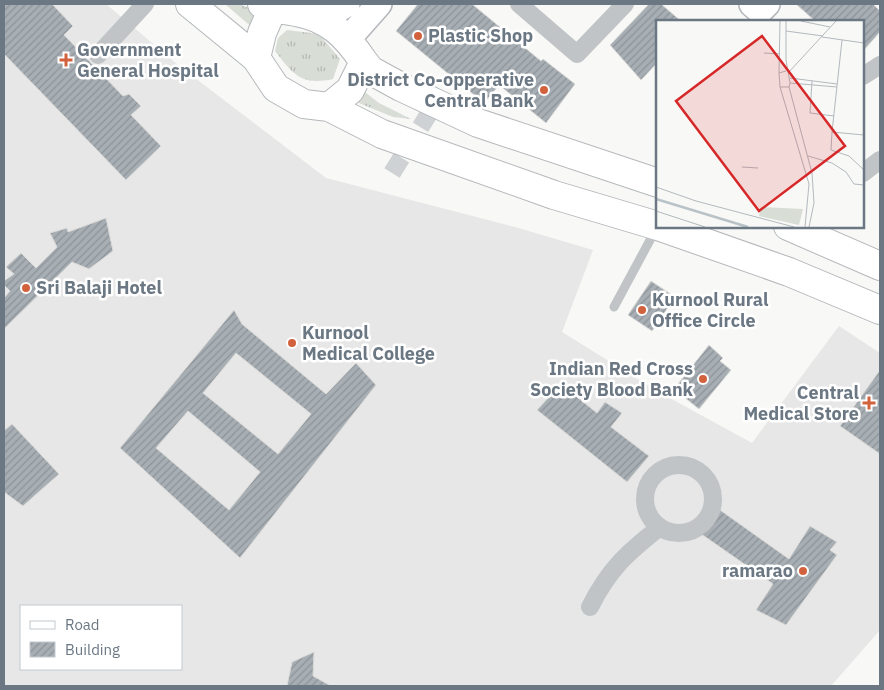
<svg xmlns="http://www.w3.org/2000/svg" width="884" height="690" viewBox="0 0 884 690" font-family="'IBM Plex Sans',sans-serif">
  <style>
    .built { fill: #e6e7e6; fill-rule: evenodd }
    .grass { fill: url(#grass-tufts) }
    .building { fill: url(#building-hatch); stroke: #dadad8; fill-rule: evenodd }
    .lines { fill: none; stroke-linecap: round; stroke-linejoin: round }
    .street-tunnel { stroke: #ced2d4; stroke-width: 18; stroke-dasharray: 18 9; stroke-linecap: butt }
    .secondary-casing { stroke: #b3b7bc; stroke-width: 28 }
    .primary-casing { stroke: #b4b8bb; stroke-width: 30 }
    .lane { stroke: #c0c4c7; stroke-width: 9 }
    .street { stroke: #c0c4c7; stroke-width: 18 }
    .secondary { stroke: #fff; stroke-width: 25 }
    .primary { stroke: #fff; stroke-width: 28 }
    .poi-dot { fill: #d2613d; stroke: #fff; stroke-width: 2 }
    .labels { text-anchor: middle; stroke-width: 5; stroke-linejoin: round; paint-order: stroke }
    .poi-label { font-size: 18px; font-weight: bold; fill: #6b7884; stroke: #fff; text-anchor: start }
    .inset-river { fill: none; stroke: #b9c3c7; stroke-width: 2.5 }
    .inset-road { fill: none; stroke: #b3b9be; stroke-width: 1 }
    .view { fill: #d62828; fill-opacity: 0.15; stroke: #d62828; stroke-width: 2.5 }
    .inset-edge { fill: none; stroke: #6b7884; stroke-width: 2.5 }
  </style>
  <defs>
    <pattern id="grass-tufts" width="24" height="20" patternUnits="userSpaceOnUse" patternTransform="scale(1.25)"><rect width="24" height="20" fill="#d8ddd6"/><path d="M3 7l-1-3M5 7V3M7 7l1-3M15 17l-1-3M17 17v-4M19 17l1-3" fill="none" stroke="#b3b8b3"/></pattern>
    <pattern id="building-hatch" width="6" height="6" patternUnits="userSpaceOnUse" patternTransform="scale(1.25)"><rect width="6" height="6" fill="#a8afb4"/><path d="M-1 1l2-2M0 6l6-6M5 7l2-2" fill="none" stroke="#8d9398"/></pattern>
  </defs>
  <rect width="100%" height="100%" fill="#f8f8f6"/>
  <path class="built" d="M4,4h102l72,61 148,113 189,49 78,23 -31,82 95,59 95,52 87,-117 41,27v277l-49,56h-827zM21,606h160v63h-160z"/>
  <path class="grass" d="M225,4h13l26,9 -9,17z
    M287,30l32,4 21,25 -7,20c-32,7 -40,-5 -58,-28l3,-13z
    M361,89l18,14 32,16 -18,-2 -39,-16z"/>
  <path class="building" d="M4,4h48l21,22 -9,9 59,61 6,-2 12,12 -10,9 30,31 -35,34 -122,-126z
    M418,4h54l69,57 2,-2 32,25 -29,39 -47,-38 -15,18 -88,-72z
    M649,4h12l20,17h-23v41l-17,18 -31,-35z
    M796,4h77l7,7v21l-17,19v-30h-48z
    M106,218l7,33 -24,18 -17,-7 -68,67v-31l6,-7 -6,-6v-4l10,-7 -8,-7 15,-14 15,15 21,-21 -7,-14 17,-5 1,4z
    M651,281l24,16 -23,34 -24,-16z
    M234,310l8,14 84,70 30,-31 20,22 -136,173 -120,-110zM236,353l75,61 -33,40 -75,-61zM188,411l72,61 -31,38 -73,-62z
    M709,345l14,13 -3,3 11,9 -32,39 -25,-20z
    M880,370v84l-40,-28z
    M561,384l36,29 8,-11 17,11 -11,14 38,29 -22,26 -90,-72z
    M12,424l47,50 -36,32 -19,-14v-61z
    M713,505l76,54 21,-33 27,16 -7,8 7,5 -51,70 -30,-15 17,-26 -79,-55 15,-14z
    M314,652l-1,24 18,10h-44l5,-24z"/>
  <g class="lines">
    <path class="street-tunnel" d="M392,173l51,-82"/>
    <g class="secondary-casing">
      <path id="secondary" d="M752,4l8,7 7,-7
        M322,20l25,-16
        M348,39l31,-35"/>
    </g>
    <g class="primary-casing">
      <path id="primary" d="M190,4l66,54
        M262,4c12,7 21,5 34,8 33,6 50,23 68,50l-14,28 -21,17 -25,-3 -28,-16 -20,-30 6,-25 10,-23
        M364,62l6,8 31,17 77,36 180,60
        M329,107l53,27 172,61 104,31
        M658,226l131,46 91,38
        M788,226l92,40"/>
    </g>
    <path class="lane" d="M614,307l42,-78"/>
    <path class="street" d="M519,4l58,50 48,-50
      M98,55l47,-51
      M863,76l17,-11
      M863,173l17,-13
      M645 499a34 34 0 1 1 68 0a34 34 0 1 1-68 0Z
      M590,607c19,-38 37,-54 70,-80"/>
    <use href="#secondary" class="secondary"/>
    <use href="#primary" class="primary"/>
  </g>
  <g class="poi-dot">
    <circle cx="418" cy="36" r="5"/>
    <path d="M63.5 52.5h5v5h5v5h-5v5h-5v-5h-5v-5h5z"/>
    <circle cx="544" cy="90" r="5"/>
    <circle cx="26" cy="288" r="5"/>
    <circle cx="642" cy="310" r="5"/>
    <circle cx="292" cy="343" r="5"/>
    <circle cx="703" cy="379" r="5"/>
    <path d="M866.5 395.5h5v5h5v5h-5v5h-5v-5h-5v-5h5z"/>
    <circle cx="803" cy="571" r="5"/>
  </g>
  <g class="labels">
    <g class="poi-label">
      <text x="428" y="42">Plastic Shop</text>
      <text x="77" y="56">Government<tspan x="77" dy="21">General Hospital</tspan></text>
      <text x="534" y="86" text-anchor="end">District Co-opperative<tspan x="534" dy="21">Central Bank</tspan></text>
      <text x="36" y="294">Sri Balaji Hotel</text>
      <text x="652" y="306">Kurnool Rural<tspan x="652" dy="21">Office Circle</tspan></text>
      <text x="302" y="339">Kurnool<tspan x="302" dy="21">Medical College</tspan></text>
      <text x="693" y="375" text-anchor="end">Indian Red Cross<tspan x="693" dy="21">Society Blood Bank</tspan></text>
      <text x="859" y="399" text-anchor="end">Central<tspan x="859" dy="21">Medical Store</tspan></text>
      <text x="793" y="577" text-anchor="end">ramarao</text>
    </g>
  </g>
  <g transform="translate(656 20)">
    <rect width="208" height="208" fill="#f8f8f6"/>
    <path d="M105,187l42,2 -4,16 -40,-9z" fill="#d8ddd6"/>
    <path class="inset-river" d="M0,179l92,28"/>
    <path class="inset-road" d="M130,1v39l4,23 -1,4h-9l-1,-14 7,-2M145,1l29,6M130,11l37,5M166,17l42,6M186,20l-10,92 32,3M108,33l16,1M123,53l1,-52M132,53l48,-52M134,58l47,6M156,61l-2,32 24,3M134,63l47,4M124,67l29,97 -4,43M133,67l23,86 2,30 -5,24M176,112l-1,18 18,6 15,14M152,136l24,7 14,9 8,12 10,1M86,147l16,1M0,167l40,14 98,26M0,191l49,16"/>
    <path class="view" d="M106,16l83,110 -86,65 -83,-110z"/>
    <rect width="208" height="208" class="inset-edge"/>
  </g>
  <rect width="884" height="690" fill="none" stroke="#6b7884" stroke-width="10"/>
  <rect x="20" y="605" width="162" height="65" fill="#ffffff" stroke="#c4c9ce"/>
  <rect x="30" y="621" width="25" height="8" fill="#ffffff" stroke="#c4c9ce"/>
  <text x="65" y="630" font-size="15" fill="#6b7884">Road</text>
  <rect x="30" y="642" width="25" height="15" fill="url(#building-hatch)" stroke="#c4c9ce"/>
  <text x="65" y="655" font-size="15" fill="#6b7884">Building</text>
</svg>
